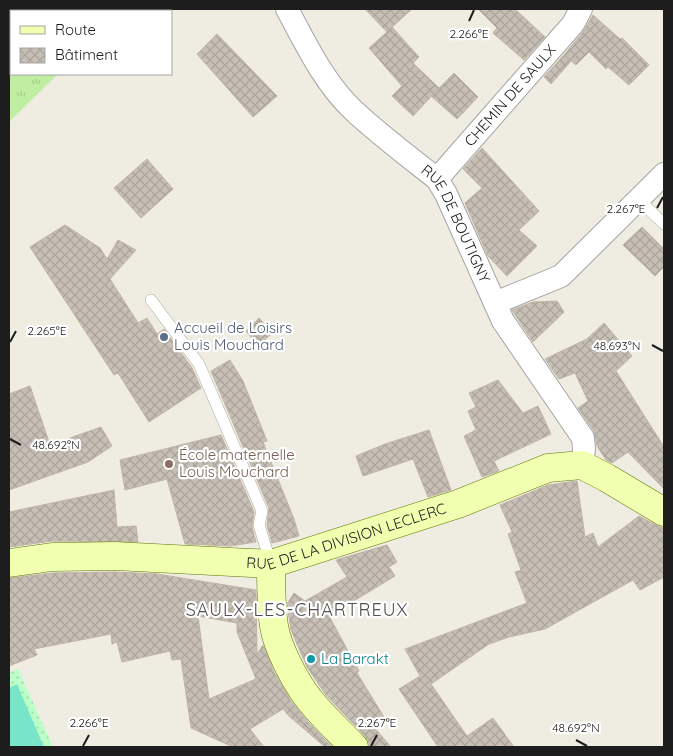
<svg xmlns="http://www.w3.org/2000/svg" width="673" height="756" viewBox="0 0 673 756" font-family="Quicksand,sans-serif">
  <style>
    .grass { fill: url(#grass-tufts) }
    .park { fill: url(#park-dots) }
    .pitch { fill: #79e5c8 }
    .building { fill: url(#building-cross-hatch); stroke: #c2b4a3; fill-rule: evenodd }
    .lines { fill: none; stroke-linecap: round; stroke-linejoin: round }
    .lane-casing { stroke: #a4a4a4; stroke-width: 12 }
    .street-casing { stroke: #a4a4a4; stroke-width: 24 }
    .secondary-casing { stroke: #5d7800; stroke-width: 29 }
    .lane { stroke: #fff; stroke-width: 11 }
    .street { stroke: #fff; stroke-width: 22 }
    .secondary { stroke: #f1ffb1; stroke-width: 28 }
    .ticks { fill: none; stroke: #1d1d1d; stroke-width: 2 }
    .service-dot { fill: #5c6f8a; stroke: #fff; stroke-width: 2 }
    .education-dot { fill: #8d6e63; stroke: #fff; stroke-width: 2 }
    .culture-dot { fill: #0f9aa8; stroke: #fff; stroke-width: 2 }
    .labels { text-anchor: middle; stroke-width: 4.5; stroke-linejoin: round; paint-order: stroke }
    .street-label { font-size: 15px; fill: #1d1d1d; stroke: #fff }
    .service-label { font-size: 15px; fill: #4e5e75; stroke: #fff; text-anchor: start }
    .education-label { font-size: 15px; fill: #785e54; stroke: #fff; text-anchor: start }
    .culture-label { font-size: 15px; fill: #0d838f; stroke: #fff; text-anchor: start }
    .quarter-label { font-size: 18px; letter-spacing: 1px; fill: #505050; stroke: #fff }
    .ticks-label { font-size: 12px; text-anchor: middle; fill: #1d1d1d; stroke: #fff; stroke-width: 4.5; stroke-linejoin: round; paint-order: stroke }
  </style>
  <defs>
    <pattern id="grass-tufts" width="24" height="20" patternUnits="userSpaceOnUse" patternTransform="scale(1.25)"><rect width="24" height="20" fill="#bfeea3"/><path d="M3 7l-1-3M5 7V3M7 7l1-3M15 17l-1-3M17 17v-4M19 17l1-3" fill="none" stroke="#a4cc8c"/></pattern>
    <pattern id="park-dots" width="8" height="8" patternUnits="userSpaceOnUse" patternTransform="scale(1.25)"><rect width="8" height="8" fill="#bbfec8"/><path d="M2 2h.1M6 6h.1" fill="none" stroke="#a0d9ab" stroke-width="1.8" stroke-linecap="round"/></pattern>
    <pattern id="building-cross-hatch" width="8" height="8" patternUnits="userSpaceOnUse" patternTransform="scale(1.25)"><rect width="8" height="8" fill="#c7bfb5"/><path d="M0 0l8 8M0 8l8-8" fill="none" stroke="#aaa49b"/></pattern>
  </defs>
  <rect width="100%" height="100%" fill="#efece2"/>
  <path class="grass" d="M9,9h116l-2,2h-112v63h47l-49,48z"/>
  <path class="park" d="M18,669l35,78h-44v-74z"/>
  <path class="pitch" d="M17,684l27,63h-35v-59z"/>
  <path class="building" d="M365,9h47l-20,18 27,30 -6,6 26,25 -26,28 -21,-20 10,-10 -33,-38 18,-16z
    M478,9h37l30,28 -21,23 -31,-27 4,-5z
    M593,15l27,24 2,-1 27,27 -20,20 -21,-18 -2,2 -17,-17 -13,13 -12,-10 19,-23z
    M217,34l60,62 -24,21 -56,-63z
    M564,55l7,6 -20,23 -7,-7z
    M454,73l24,24 -21,22 -26,-23z
    M482,148l57,63 -20,19 18,16 -30,30 -19,-20 -23,-53 17,-15 -19,-19z
    M147,159l26,30 -32,29 -27,-30z
    M65,225l35,23 7,11 11,-19 18,10 -26,29 28,44 9,-5 10,16 7,-5 28,39 9,20 -52,34 -31,-49 -4,2 -84,-128z
    M642,227l22,22v18l-9,9 -32,-31z
    M557,301l7,11 -31,30 -21,-32 21,-8z
    M259,318l13,15 -14,13 -12,-15z
    M604,323l28,33 -16,15 48,76v42l-36,-37 -16,11 -6,-3 -9,-14 -3,-15 -16,-23 10,-7 -13,-28 -16,6 -14,-20 42,-20z
    M230,360l13,21 24,60 -4,1 31,77 5,17 -27,7 -5,-18 2,-17 -58,-137z
    M498,380l25,33 15,-7 13,28 -57,27 5,10 -17,6 -18,-41 12,-6 -8,-19 8,-4 -7,-14z
    M30,386l20,59 51,-18 11,19 -24,16 -79,28v-96z
    M429,430l22,60 -23,7 -15,-38 -50,17 -7,-20 29,-12z
    M221,435l33,77 -2,15 4,15 -26,4 -45,-2 -18,-65 -42,11 -5,-30z
    M577,481l8,56 8,-4 5,14 41,-31 17,9 8,3v49l-24,13 -7,-10 -88,49 -36,8 -20,7 -58,40 36,52 26,-18 21,29h-76l-39,-58 21,-13 -15,-27 122,-46 -12,-31 6,-2 -13,-36 4,-2 -12,-27 48,-20z
    M114,490l3,37 19,-1 2,16 -86,-1 -43,6v-35z
    M387,545l10,17 -8,5 6,9 -66,40 30,55 -2,2 27,44 -12,8 19,22h-22v-4l-4,-7 -39,-41 -19,-28 -16,-37 -4,-26 7,-11 11,8 42,-24 -11,-17z
    M115,572l42,2 99,16 1,64 6,-9 11,27 17,29 17,21 24,25h-7l-36,-31 -6,-7 -33,20 14,18h-31l-42,-19 -10,-69 -9,1 -2,-9 -48,11 -5,-20 -5,2 -1,-10 -77,15 3,6 -28,11v-88l44,-5zM198,616l39,7v9l19,47 -47,20z"/>
  <g class="lines">
    <g class="lane-casing">
      <path id="lane" d="M639,200l25,24
        M151,300l48,64 63,147 -3,14 12,39"/>
    </g>
    <g class="street-casing">
      <g id="street">
        <path id="s1" d="M287,9c19,35 37,74 67,102 26,24 55,46 83,68l9,15 57,127 80,117 1,11 -2,16"/>
        <path id="s2" d="M437,179l136,-155 8,-15"/>
        <path d="M495,303l66,-27 103,-102"/>
      </g>
    </g>
    <g class="secondary-casing">
      <g id="secondary">
        <path id="s3" d="M9,563l43,-6 63,-1 156,8 187,-60 90,-36 34,-3 25,13 57,34"/>
        <path d="M271,564c0,21 0,42 3,62 3,21 22,57 35,73 13,17 30,32 45,48"/>
      </g>
    </g>
    <use href="#lane" class="lane"/>
    <use href="#street" class="street"/>
    <use href="#secondary" class="secondary"/>
  </g>
  <path class="ticks" d="M469,21l5,-11M657,208l6,-11M10,342l6,-11M652,345l11,6M10,439l11,6M576,740l11,6M83,746l6,-11M371,746l6,-11"/>
  <circle class="service-dot" cx="164" cy="337" r="5"/>
  <circle class="education-dot" cx="169" cy="464" r="5"/>
  <circle class="culture-dot" cx="311" cy="659" r="5"/>
  <g class="labels">
    <g class="street-label">
      <text dy="5" stroke="none"><textPath href="#s2" startOffset="111">CHEMIN DE SAULX</textPath></text>
      <text dy="5" stroke="none"><textPath href="#s1" startOffset="278">RUE DE BOUTIGNY</textPath></text>
      <text dy="5" stroke="none"><textPath href="#s3" startOffset="342">RUE DE LA DIVISION LECLERC</textPath></text>
    </g>
    <g class="service-label">
      <text x="174" y="333">Accueil de Loisirs<tspan x="174" dy="17">Louis Mouchard</tspan></text>
    </g>
    <g class="education-label">
      <text x="179" y="460">École maternelle<tspan x="179" dy="17">Louis Mouchard</tspan></text>
    </g>
    <g class="culture-label">
      <text x="321" y="664">La Barakt</text>
    </g>
    <g class="quarter-label">
      <text x="297" y="616">SAULX-LES-CHARTREUX</text>
    </g>
  </g>
  <g class="ticks-label">
    <text x="469" y="38">2.266°E</text>
    <text x="626" y="213">2.267°E</text>
    <text x="47" y="335">2.265°E</text>
    <text x="617" y="350">48.693°N</text>
    <text x="56" y="449">48.692°N</text>
    <text x="89" y="727">2.266°E</text>
    <text x="377" y="727">2.267°E</text>
    <text x="576" y="732">48.692°N</text>
  </g>
  <rect width="673" height="756" fill="none" stroke="#1d1d1d" stroke-width="20"/>
  <rect x="10" y="10" width="162" height="65" fill="#ffffff" stroke="#a5a5a5"/>
  <rect x="20" y="26" width="25" height="8" fill="#f1ffb1" stroke="#a5a5a5"/>
  <text x="55" y="35" font-size="15" fill="#1d1d1d">Route</text>
  <rect x="20" y="48" width="25" height="15" fill="url(#building-cross-hatch)" stroke="#a5a5a5"/>
  <text x="55" y="60" font-size="15" fill="#1d1d1d">Bâtiment</text>
</svg>
